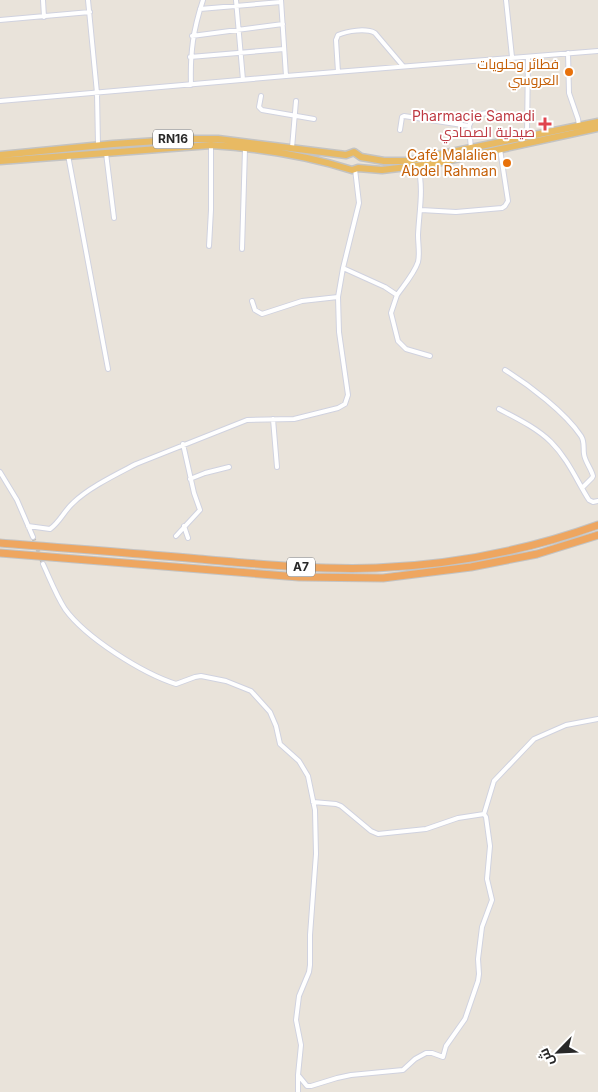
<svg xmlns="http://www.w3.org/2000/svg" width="598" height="1092" viewBox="0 0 598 1092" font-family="Inter,Cairo,sans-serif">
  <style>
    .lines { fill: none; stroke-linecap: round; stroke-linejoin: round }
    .minor-tunnel { stroke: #c2beb6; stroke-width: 4; stroke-dasharray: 4 2; stroke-linecap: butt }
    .minor-casing { stroke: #d0d2df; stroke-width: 6 }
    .trunk-casing { stroke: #c3c3c3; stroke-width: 9 }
    .motorway-casing { stroke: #c3c3c3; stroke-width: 9 }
    .minor { stroke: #fff; stroke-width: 4 }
    .trunk { stroke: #e8ba63; stroke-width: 6 }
    .motorway { stroke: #eea660; stroke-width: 7 }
    .food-dot { fill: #e8710a; stroke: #fff; stroke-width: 2 }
    .health-dot { fill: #e0444e; stroke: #fff; stroke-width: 2 }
    .labels { text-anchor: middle; stroke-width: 4; stroke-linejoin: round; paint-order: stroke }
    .shield { fill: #fff; stroke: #686868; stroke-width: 1 }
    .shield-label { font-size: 12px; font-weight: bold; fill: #282828 }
    .food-label { font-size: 14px; fill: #c56008; stroke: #fff; text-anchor: end }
    .health-label { font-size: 14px; fill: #be3a42; stroke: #fff; text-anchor: end }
  </style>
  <rect width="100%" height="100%" fill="#e9e3da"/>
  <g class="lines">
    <path class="minor-tunnel" d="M33,537l10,27"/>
    <g class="minor-casing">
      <path id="minor" d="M43,0l1,17
        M88,0l9,93 1,52
        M236,0l7,80
        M281,0l5,76
        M506,0l6,57
        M200,9l81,-7
        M0,20l90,-8
        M192,36l91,-12
        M568,53l1,40 9,26 1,7
        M190,57l94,-8
        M338,72l-2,-32 2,-5c9,-4 28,-7 37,-2l28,33
        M191,85c-1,-32 2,-55 12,-85
        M261,96l-2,11 3,3 52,9
        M0,101l286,-25 312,-25
        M469,126l5,-11 20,-3
        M400,130l2,-13 2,-1 65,10 2,23
        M527,136l1,-79
        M292,148l4,-47
        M106,153l8,65
        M68,155l40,214
        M421,210l35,2 46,-4 3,-2 3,-5 -8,-52
        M209,246l2,-36v-65
        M242,249l3,-100
        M343,268l42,19 12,8 -6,18 7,28 8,8 24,7
        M397,295c7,-10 17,-21 21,-33 2,-8 0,-18 0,-27 1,-23 6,-46 0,-69
        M252,301l3,9 7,4 40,-13 36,-4
        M505,370c24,15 60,42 76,66 4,6 2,12 3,18 1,8 7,14 9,22l-1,2 -10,10
        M499,409c17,9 38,19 52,33 17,17 26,39 38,58l4,2 5,-1
        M273,419l4,48
        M0,472l17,28 16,37
        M190,479l15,-6 24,-6
        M28,526l22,3c10,-7 14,-18 23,-26 15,-15 44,-29 63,-39l111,-44 47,-1 44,-11 7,-4 3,-9 -9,-63 -1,-35 5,-29 16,-65 -4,-34
        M184,526l4,12
        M176,536l24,-26 -6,-17 -11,-49
        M43,564c7,15 13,31 22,45 21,29 77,64 111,75l19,-7 6,-1 25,5 25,10 19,21 6,14 4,18 19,17 9,15 7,34 1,44 -6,81v30l-1,7 -10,24 -3,24 5,25 -3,30v17
        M484,814l10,-33 40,-42 32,-14 32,-6
        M298,1075l9,11h4l26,-8 14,-3 52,-5 12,-11 11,-6h6l11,4 3,-11 19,-27 13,-38 1,-7 -1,-15 4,-32 10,-27 -5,-21 3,-33 -4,-29 -2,-3 -26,4 -32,11 -48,5 -7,-3 -30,-25 -5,-2 -23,-2"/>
    </g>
    <g class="trunk-casing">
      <path id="trunk" d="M0,155l113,-11 76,-5h29l128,16 8,-3 7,5 23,4h23l191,-39
        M0,161l211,-16c47,3 97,11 141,25l6,-2 24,2 50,-6 166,-36"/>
    </g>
    <g class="motorway-casing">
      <path id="motorway" d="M0,543c66,5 133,10 199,16 59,5 118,11 177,9 75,-3 152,-18 222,-43
        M0,553l299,24 84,1 88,-11 66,-13 61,-19"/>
    </g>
    <use href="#minor" class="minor"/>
    <use href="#trunk" class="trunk"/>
    <use href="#motorway" class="motorway"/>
  </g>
  <g class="food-dot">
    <circle cx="569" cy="72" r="5"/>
    <circle cx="507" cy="163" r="5"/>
  </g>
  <path class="health-dot" d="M542.5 116.5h5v5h5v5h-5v5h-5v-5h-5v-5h5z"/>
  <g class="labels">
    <g class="shield">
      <rect x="153" y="129.5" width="40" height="19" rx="4"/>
      <rect x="287" y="557.5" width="28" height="19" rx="4"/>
    </g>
    <g class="shield-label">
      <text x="173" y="143">RN16</text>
      <text x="301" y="571">A7</text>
    </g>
    <g class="food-label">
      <text x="559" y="69">فطائر وحلويات<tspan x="559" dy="16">العروسي</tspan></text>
      <text x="497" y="160">Café Malalien<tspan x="497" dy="16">Abdel Rahman</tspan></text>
    </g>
    <g class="health-label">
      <text x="535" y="121">Pharmacie Samadi<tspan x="535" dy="16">صيدلية الصمادي</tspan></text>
    </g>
  </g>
  <g transform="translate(558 1052) rotate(246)" stroke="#ffffff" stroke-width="4" paint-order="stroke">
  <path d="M0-4L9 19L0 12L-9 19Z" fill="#282828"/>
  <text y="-8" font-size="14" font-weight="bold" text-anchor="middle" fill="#282828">ش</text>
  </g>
</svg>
